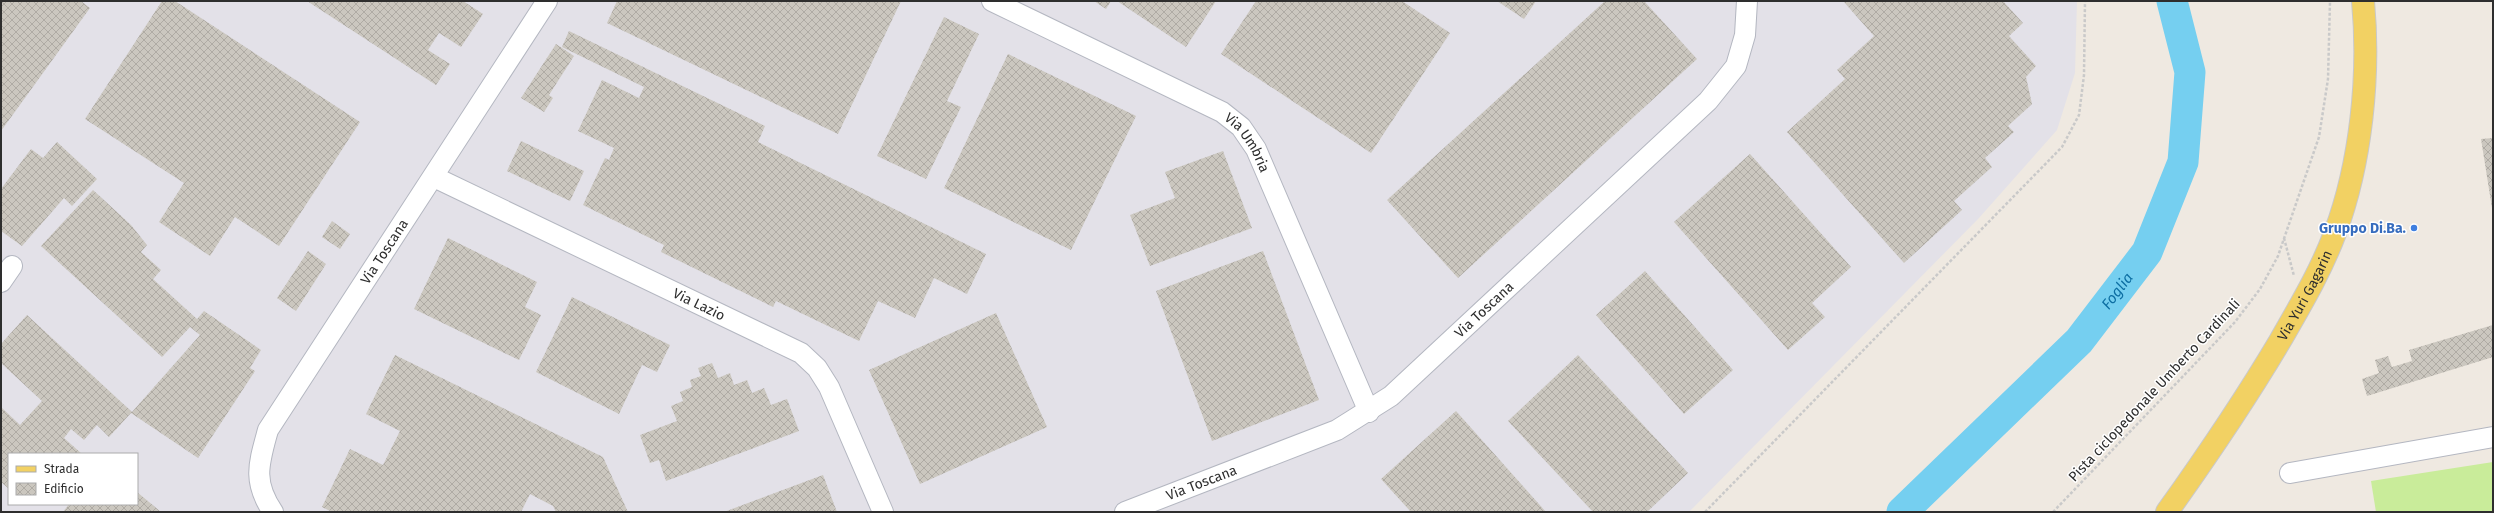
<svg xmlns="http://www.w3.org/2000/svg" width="2494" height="513" viewBox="0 0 2494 513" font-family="'Fira Sans',sans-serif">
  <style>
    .industrial { fill: #e3e1e8; fill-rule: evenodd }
    .pitch { fill: #c9ec9a }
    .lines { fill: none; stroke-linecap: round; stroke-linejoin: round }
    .river { stroke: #75cff0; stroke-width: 31 }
    .building { fill: url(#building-cross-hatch) }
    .minor-casing { stroke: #b4b7c1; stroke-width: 22 }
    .major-casing { stroke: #c9c9c9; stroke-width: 24 }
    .path { stroke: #c9c9c9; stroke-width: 2.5; stroke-dasharray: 3 2; stroke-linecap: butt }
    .minor { stroke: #fff; stroke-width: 20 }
    .major { stroke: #f2d163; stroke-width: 22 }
    .shop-dot { fill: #3f7fe0; stroke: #fff; stroke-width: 1.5 }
    .labels { text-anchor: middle; stroke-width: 3; stroke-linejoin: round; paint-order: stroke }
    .street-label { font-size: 14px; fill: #2e2e2e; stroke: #fff }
    .shop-label { font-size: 14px; font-weight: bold; fill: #366cbe; stroke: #fff; text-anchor: end }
    .water-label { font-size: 15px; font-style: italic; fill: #0d6fa3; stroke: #fff }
  </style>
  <defs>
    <pattern id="building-cross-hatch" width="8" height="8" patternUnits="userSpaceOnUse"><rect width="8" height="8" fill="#cbc7bf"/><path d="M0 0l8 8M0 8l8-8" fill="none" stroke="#afaba4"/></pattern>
  </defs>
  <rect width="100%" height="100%" fill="#efe9e1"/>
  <path class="industrial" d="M1,1h2076l-2,72 -18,57 -78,88 -290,294h-1688zM9,454h128v50h-128z"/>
  <path class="pitch" d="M2493,462v50h-117l-5,-31z"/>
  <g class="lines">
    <path class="river" id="s1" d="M1902,512l177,-171 68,-89 36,-90 7,-90 -18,-71"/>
  </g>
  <path class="building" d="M1,1h80l9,7 -89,123z
    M162,1h13l185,121 -81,124 -44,-29 -25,39 -51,-34 25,-39 -99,-64z
    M307,1h156l20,13 -22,33 -22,-14 -11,17 22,14 -14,21z
    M617,1h284l-63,133 -231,-111z
    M1094,1h17l-5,8z
    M1117,1h99l-30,46z
    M1256,1h117l3,2 2,-2h24l48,32 -79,120 -150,-99z
    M1497,1h39l-12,18z
    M1605,1h39l53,58 -239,219 -71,-78z
    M1843,1h160l20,22 -14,13 27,30 -10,11 6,27 -24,22 6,6 -29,26 7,9 -38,34 8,9 -58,53 -117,-131 58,-53 -8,-9 37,-34z
    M944,17l35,17 -32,67 14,6 -35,72 -49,-23z
    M569,31l196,95 -7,16 228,112 -19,40 -33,-16 -19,40 -37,-17 -19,40 -83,-40 -3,6 -112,-55 3,-7 -81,-40 22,-47 4,2 5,-12 -36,-17 24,-51 37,18 5,-11 -82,-40z
    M556,44l18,12 -25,39 4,3 -9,14 -23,-14z
    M1008,54l128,62 -65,134 -127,-62z
    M2493,138v70h-1l-11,-69z
    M521,141l63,30 -14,30 -63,-30z
    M57,142l40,37 -25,27 -8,-8 -42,48 -21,-15v-42l30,-40 12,9z
    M1223,151l29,77 -102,38 -20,-51 45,-17 -10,-26z
    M1750,154l101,113 -39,36 13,14 -37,33 -114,-128z
    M93,190l38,35 16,20 -6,7 20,18 -8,9 44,40 7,-8 57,39 -11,18 5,3 -57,87 -67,-45 -22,24 -12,-12 -13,15 -13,-11 -7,9 18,16h-73v35l-8,-7v-75l19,18 22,-24 -41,-38v-19l26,-29 105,97 68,-77 -10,-8 -28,30 -121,-111z
    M332,221l18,13 -10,15 -18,-12z
    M448,238l89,44 -12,25 16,8 -22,45 -105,-51z
    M308,251l18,13 -30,47 -19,-13z
    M1263,251l56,149 -107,41 -56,-150z
    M1645,271l88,99 -49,44 -88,-99z
    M572,297l98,48 -13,27 -15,-7 -23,49 -83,-42z
    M996,313l51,114 -127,57 -51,-114z
    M2493,325v32l-126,39 -5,-17 17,-6 -4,-13 13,-4 4,11 20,-6 -3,-11z
    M395,355l208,102 25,55h-72l-3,-6 -23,-12 -9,18h-189l-10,-5 28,-58 33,16 17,-34 -34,-17z
    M1578,355l110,118 -41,39h-54l-85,-91z
    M712,363l6,15 12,-5 4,12 13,-5 5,13 12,-5 7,17 16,-6 12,32 -133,50 -7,-21 -9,3 -10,-28 37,-14 -6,-15 12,-5 -3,-9 12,-5 -2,-7 11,-4 -3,-8z
    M1456,411l90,101h-135l-30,-33z
    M823,475l14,37h-113z
    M137,492l24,20h-98l6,-8h68z"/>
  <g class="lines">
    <g class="minor-casing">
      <g id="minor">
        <path id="s2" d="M992,1l230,111 19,15 15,22 113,263"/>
        <path id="s3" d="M434,177l367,176 16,15 12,19 54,125"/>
        <path d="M1,282l11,-16"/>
        <path d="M2290,473l203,-36"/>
        <path id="s4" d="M273,512c-21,-31 -14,-49 -5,-82l279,-429"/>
        <path id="s5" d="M1125,512l212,-82 54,-34 317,-295 28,-35 9,-31 2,-34"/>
      </g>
    </g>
    <g class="major-casing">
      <g id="major">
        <path id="s6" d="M2167,512c40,-56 78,-112 113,-171 20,-35 41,-70 55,-108 26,-70 35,-157 28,-232"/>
      </g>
    </g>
    <path class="path" d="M2284,238l10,38
      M1705,512l357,-365 17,-32 5,-40 1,-74
      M2053,512l182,-190 25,-33 18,-33 41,-119 9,-58 2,-78"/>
    <use href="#minor" class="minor"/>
    <use href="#major" class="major"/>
  </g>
  <circle class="shop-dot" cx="2414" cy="228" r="4"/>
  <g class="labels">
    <g class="street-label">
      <text dy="5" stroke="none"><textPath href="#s2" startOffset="296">Via Umbria</textPath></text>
      <text dy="5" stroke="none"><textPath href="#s4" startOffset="299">Via Toscana</textPath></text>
      <text dy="5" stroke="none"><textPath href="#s6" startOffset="257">Via Yuri Gagarin</textPath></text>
      <text dy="5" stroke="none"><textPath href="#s3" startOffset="294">Via Lazio</textPath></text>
      <text dy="5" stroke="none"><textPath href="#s5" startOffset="418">Via Toscana</textPath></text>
      <text transform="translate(2154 390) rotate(-47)" y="5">Pista ciclopedonale Umberto Cardinali</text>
      <text dy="5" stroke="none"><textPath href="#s5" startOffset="82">Via Toscana</textPath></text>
    </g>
    <g class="shop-label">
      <text x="2406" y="233">Gruppo Di.Ba.</text>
    </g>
    <g class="water-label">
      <text dy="5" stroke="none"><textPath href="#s1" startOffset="309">Foglia</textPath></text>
    </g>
  </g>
  <rect width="2494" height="513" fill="none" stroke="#2e2e2e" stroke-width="4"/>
  <rect x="8" y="453" width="130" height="52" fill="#ffffff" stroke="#ababab"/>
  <rect x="16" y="466" width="20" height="6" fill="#f2d163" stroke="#ababab"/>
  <text x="44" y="473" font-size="12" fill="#2e2e2e">Strada</text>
  <rect x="16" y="483" width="20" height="12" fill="url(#building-cross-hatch)" stroke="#ababab"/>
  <text x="44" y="493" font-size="12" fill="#2e2e2e">Edificio</text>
</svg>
